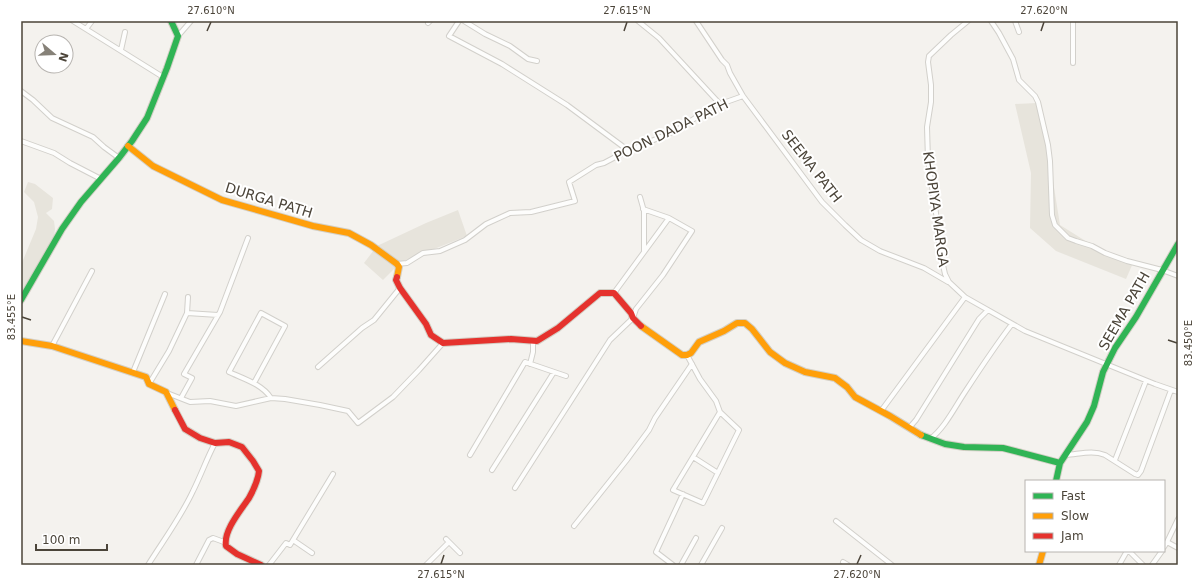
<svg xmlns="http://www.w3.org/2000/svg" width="1199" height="586" viewBox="0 0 1199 586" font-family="'DejaVu Sans',sans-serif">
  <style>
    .residential { fill: #e7e4dc }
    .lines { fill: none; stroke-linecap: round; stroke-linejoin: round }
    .street-casing { stroke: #d2d0cb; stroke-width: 6 }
    .fast-casing { stroke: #d3cfc5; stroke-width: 8 }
    .slow-casing { stroke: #d3cfc5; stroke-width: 8 }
    .jam-casing { stroke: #d3cfc5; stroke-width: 8 }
    .street { stroke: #fdfdfc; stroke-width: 4 }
    .fast { stroke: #30b455; stroke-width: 6 }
    .slow { stroke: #ff9f0a; stroke-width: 6 }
    .jam { stroke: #e5322d; stroke-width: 6 }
    .ticks { fill: none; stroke: #4b4439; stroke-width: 1.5 }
    .labels { text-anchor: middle; stroke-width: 4; stroke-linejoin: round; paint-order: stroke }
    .street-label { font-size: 14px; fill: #4b4439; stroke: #fff }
    .neatline { fill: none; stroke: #4b4439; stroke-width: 1.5 }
    .ticks-label { font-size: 10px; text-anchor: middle; fill: #4b4439 }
  </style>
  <rect width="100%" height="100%" fill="#f4f2ee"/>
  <path class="residential" d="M1037,103l12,53 11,69 40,25 33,13 -7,16 -70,-28 -26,-23 1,-55 -16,-69z
    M28,182l7,2 18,14 -1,11 -6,4 8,8 1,8 -1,8 -5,12 -28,46v-30l15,-36 2,-12 -4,-15 -10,-10z
    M458,210l9,26 -66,26 -18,18 -19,-17 13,-17 49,-23z"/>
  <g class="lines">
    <g class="street-casing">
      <path id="street" d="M73,21l90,56
        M459,21l-10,15 53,28 65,41 62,46
        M464,21l21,13 25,12 18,13 9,2
        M638,21l21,17 61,66
        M696,21l26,39 5,5 3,8 13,23 79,106 23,23 16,15 19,11 44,17 24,14
        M968,21l-17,14 -22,21 -1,6 3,23v17l-4,25 1,33 11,73v14l6,27 4,8 16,15 60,34 130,53 23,8
        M991,21l8,12 14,26 6,21 16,16 3,6 10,43 2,16 2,54 3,10 13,13 8,3 16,5 13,7 22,8 35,9 16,6
        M1015,21l4,11
        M1073,21v42
        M428,23l2,-2
        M86,29l6,-8
        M178,36l13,-15
        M121,50l4,-18
        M21,91l12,9 19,18 41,19 11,10 15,11
        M21,141l33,12 16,10 31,16
        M640,197l4,14v40
        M643,209l26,9
        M397,264l10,-1 16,-10 17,-2 25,-11 21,-16 24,-11 21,-1 44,-11 -6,-19 27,-17 8,-2 17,-9 56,-24 35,-23 31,-11
        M187,313l31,2
        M52,346l40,-75
        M687,355l13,24 16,22 4,11 19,18 -36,73 -30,-13 47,-78
        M530,364l3,-12v-11
        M318,367l44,-39 12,-8 26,-32
        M133,372l32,-78
        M254,383l31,-57 -24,-13 -32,59c15,7 33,12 42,26
        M149,384l20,-33 18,-38 1,-16
        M167,393l23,9 20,-1 26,5 35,-8 14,1 35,6 28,6 10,12 35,-26 26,-27 24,-27
        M181,398l11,-20 -8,-4 36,-62 28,-74
        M881,411l84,-114
        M909,428l7,-8 63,-101 9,-9
        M930,439c14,-10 25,-32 35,-47 15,-23 30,-46 47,-68
        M470,455l55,-93 41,14
        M1066,455c14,-1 27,-5 39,0l30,19 3,1 3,-4 30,-81
        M693,457l25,16
        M1115,460l31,-79
        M492,470l62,-98
        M515,488l95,-148 23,-22 3,-9 27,-34 29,-44 -23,-13 -55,75
        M836,521l56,44
        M574,526l52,-65 23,-31 6,-12 37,-54
        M446,539l14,14
        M293,540l19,13
        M1167,542l11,-23
        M1164,547l3,-5 11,6
        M1129,551l14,14
        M843,562l5,3
        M148,565c15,-24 33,-48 45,-74 8,-16 14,-33 22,-48
        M196,565l13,-25 4,-2 11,4
        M269,565l17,-22 4,2 43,-71
        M426,565l23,-23
        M673,565l-17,-13 27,-58
        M681,565l15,-27
        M701,565l21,-37
        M1119,565l8,-14
        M1152,565l10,-14"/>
    </g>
    <g class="fast-casing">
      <path id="fast" d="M21,300l41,-71 19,-27 38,-44 13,-17 15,-23 20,-50 11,-32 -7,-15
        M921,435l24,9 19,3 39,1 57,15 -4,18
        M1060,463l27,-41 7,-16 9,-34 12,-24 21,-31 42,-73"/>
    </g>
    <g class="slow-casing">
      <path id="slow" d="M128,146l25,20 69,34 91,26 36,7 22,12 26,19 2,3 -2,10
        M641,326l41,29h5l4,-2 8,-11 25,-11 13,-8h8l7,6 18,23 15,11 20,9 30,6 12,9 8,10 35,19 31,19
        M21,341l31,5 94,31 3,7 17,8 9,18
        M1039,565l4,-14"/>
    </g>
    <g class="jam-casing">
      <path id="jam" d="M397,277l-1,3 4,8 26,36 5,11 12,8 68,-4 26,2 21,-13 42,-35h14l17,20 2,5 8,8
        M175,410l10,19 15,9 15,5 14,-1 13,5 11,14 6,10c-1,10 -5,18 -10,27 -8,12 -26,33 -23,48l11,8 24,11"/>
    </g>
    <use href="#street" class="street"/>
    <use href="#fast" class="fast"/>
    <use href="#slow" class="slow"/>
    <use href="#jam" class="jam"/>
  </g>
  <path class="ticks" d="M207,31l4,-9M624,31l3,-9M1041,31l3,-9M22,317l9,3M1168,340l9,3M441,564l3,-9M857,564l4,-9"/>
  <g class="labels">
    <g class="street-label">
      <text transform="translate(671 130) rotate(-26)" y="5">POON DADA PATH</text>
      <text transform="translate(812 166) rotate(52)" y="5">SEEMA PATH</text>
      <text transform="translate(269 200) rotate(17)" y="5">DURGA PATH</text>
      <text transform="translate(936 209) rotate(82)" y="5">KHOPIYA MARGA</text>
      <text transform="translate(1124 311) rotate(-60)" y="5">SEEMA PATH</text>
    </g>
  </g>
  <rect width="1199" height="586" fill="none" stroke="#ffffff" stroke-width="44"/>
  <rect x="1025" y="480" width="140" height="72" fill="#ffffff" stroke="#b7b4b0"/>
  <rect x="1033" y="493" width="20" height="6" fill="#30b455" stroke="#b7b4b0"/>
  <text x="1061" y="500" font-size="12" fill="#4b4439">Fast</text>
  <rect x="1033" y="513" width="20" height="6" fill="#ff9f0a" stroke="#b7b4b0"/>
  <text x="1061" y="520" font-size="12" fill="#4b4439">Slow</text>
  <rect x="1033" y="533" width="20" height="6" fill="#e5322d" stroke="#b7b4b0"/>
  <text x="1061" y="540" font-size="12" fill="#4b4439">Jam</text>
  <g transform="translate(54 54) rotate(109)"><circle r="19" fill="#ffffff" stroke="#b7b4b0"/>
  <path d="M0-3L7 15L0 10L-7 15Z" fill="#868178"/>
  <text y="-6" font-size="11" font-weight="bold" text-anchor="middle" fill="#4b4439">N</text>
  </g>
  <path d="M36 544v6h71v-6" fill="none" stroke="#4b4439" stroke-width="2"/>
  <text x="42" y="544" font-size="12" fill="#4b4439" stroke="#ffffff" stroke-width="3" paint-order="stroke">100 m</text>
  <rect x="22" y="22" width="1155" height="542" class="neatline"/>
  <g class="ticks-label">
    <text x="211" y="14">27.610°N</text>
    <text x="627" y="14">27.615°N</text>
    <text x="1044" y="14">27.620°N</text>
    <text transform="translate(11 317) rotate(-90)" y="4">83.455°E</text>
    <text transform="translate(1188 343) rotate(-90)" y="4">83.450°E</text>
    <text x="441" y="578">27.615°N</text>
    <text x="857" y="578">27.620°N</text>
  </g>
</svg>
